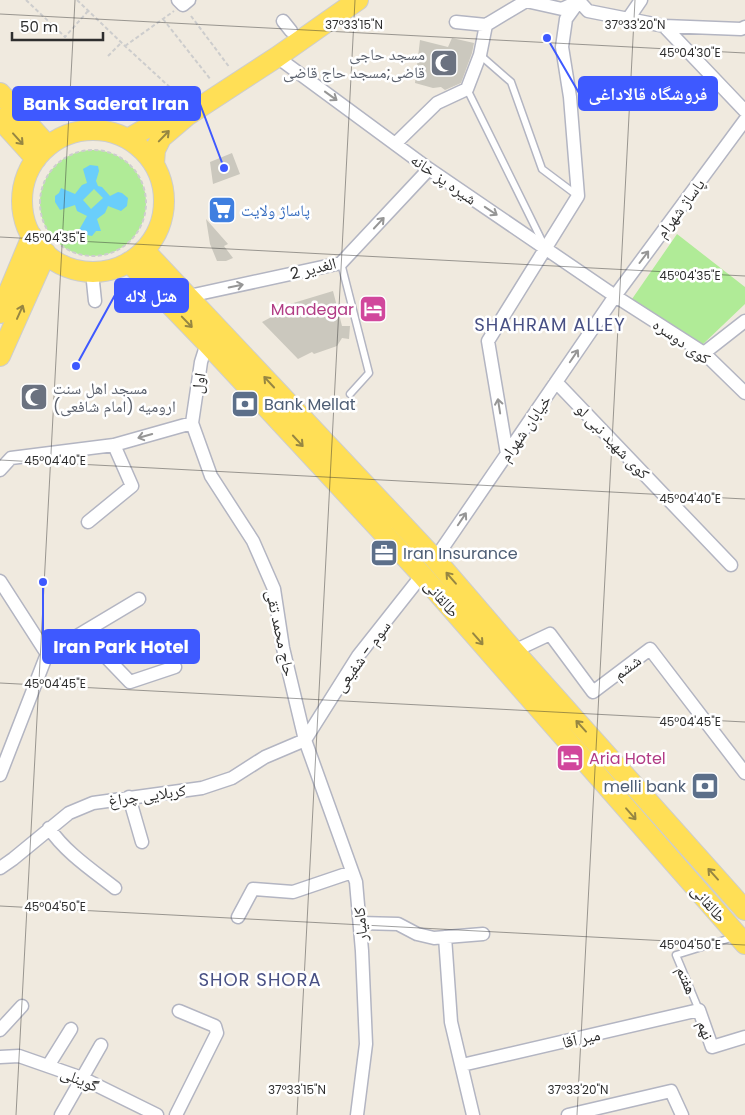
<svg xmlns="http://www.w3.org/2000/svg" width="745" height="1115" viewBox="0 0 745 1115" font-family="Poppins,'Noto Naskh Arabic',sans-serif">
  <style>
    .green { fill: #b0eb97 }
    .water { fill: #6acefb; fill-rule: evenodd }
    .building { fill: #cbc8be }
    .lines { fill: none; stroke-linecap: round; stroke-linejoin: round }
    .service-casing { stroke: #b3b5c2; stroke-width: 9 }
    .minor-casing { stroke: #b3b5c2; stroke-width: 15 }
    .primary-casing { stroke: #cdcdcd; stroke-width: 22 }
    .path { stroke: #cdcdcd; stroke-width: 2; stroke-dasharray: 4 2.5; stroke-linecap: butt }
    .service { stroke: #fff; stroke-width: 6 }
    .minor { stroke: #fff; stroke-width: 12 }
    .primary { stroke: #ffdf56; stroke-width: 20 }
    .oneway { stroke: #969696 }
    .oneway2 { stroke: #968642 }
    .ticks { fill: none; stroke: #2e2e2e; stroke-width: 1; stroke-opacity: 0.45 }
    .labels { text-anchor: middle; stroke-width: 5; stroke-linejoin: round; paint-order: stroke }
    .worship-label { font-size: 16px; fill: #5b616d; stroke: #fff; text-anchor: end }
    .street-label { font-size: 16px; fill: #2e2e2e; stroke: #fff }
    .shop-label { font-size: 16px; fill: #366cbe; stroke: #fff; text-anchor: start }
    .hotel-label { font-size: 16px; fill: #b23c85; stroke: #fff; text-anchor: end }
    .service-label { font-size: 16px; fill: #4e5e75; stroke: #fff; text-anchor: start }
    .neighbourhood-label { font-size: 18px; letter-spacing: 1px; fill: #485084; stroke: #fff }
    .ticks-label { font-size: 12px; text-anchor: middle; fill: #2e2e2e; stroke: #fff; stroke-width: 5; stroke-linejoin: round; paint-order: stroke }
    .leader { fill: none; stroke: #3e59ff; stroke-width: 2 }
    .callout-dot { fill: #3e59ff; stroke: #fff; stroke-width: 2 }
    .callout { fill: #3e59ff; stroke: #3e59ff; stroke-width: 2 }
    .callout-label { font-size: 18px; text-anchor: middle; font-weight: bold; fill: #fff }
  </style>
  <rect width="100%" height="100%" fill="#f0eadf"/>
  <path class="green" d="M40 203a53 53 0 1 1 106 0a53 53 0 1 1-106 0Z
    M677,234l68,53v17l-44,42 -69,-47z"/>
  <path class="water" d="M90,165l8,1 1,5 -3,10 2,5 4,1 8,9 8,-4 4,1 6,5 -1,8 -6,5 -13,-5 -3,7 -8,6 4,12h-5l-4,5 -5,-1 -4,-4 -4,-1 8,-14 -10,-5 -2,-6 -15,5 -5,-8v-6l4,-3 2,-5 14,6 7,-9 5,-2 -4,-14zM94,189l9,9 -12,11 -8,-9z"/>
  <path class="building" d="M452,38l22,5 -2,10 -11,30 -16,7 -4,-3 -8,1 -18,-5 5,-43 28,7z
    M232,153l8,21 -27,10 -3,-22z
    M206,219l22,25 -4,2 9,12 -7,3h-9l-7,-17z
    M333,291l9,35h8l-1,13 -7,-1 -5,8 -23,8 -2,-2 -14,7 -36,-37 17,-9 12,-2 -1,-7z"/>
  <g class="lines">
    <g class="service-casing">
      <path id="service" d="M480,55l31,27 31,87 36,27
        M467,89l77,156
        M341,263l28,110 -19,21
        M699,1010l-23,-55 58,-18"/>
    </g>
    <g class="minor-casing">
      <path id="minor" d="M178,0l5,5 6,-5
        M628,19l13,-19
        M283,21l8,10
        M486,25l40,-24 36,8 17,-8 9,10 76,15 77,3 4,-2
        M664,26l81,85
        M277,57l152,112 186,127 89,57 41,40
        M395,144l42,-41 30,-14 13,-34 6,-30 -30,-3
        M92,272l3,29
        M189,296l152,-33 88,-94
        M207,343l-6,19 -9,61 19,53 42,65 21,48 9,59 22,92 51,142 6,69 4,93 -9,71
        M704,353l41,-32
        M556,382l175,183
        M507,454l-19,-113 90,-145 -8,-99 -8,-50 4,-28 13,-18 -1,-1
        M0,470l11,-12 103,-13 78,-22
        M88,522l44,-36 -18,-41
        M435,559l180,-263 130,-176
        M0,581l47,73
        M87,630l18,26 25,26 45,-15
        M514,651l36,-17 43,58 57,-43 95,124
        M47,654l92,-55
        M305,740l53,-84 64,-81
        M0,775l47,-121
        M129,797l13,45
        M49,828c16,24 43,42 66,60
        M0,868l13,-9 56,-46 24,-10 109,-15 30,-10 33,-21 40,-17
        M238,917l15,-28 40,3 59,-20
        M360,923l38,1 19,10 17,4 49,-4
        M445,937l6,85 22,93
        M0,1030l22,-24
        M0,1057l19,-1 63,22 75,37
        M462,1065l237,-55 13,37 33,-10
        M48,1066l23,-37
        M61,1115l40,-70
        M176,1115l41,-82 -2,-7 -36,-15
        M568,1115l103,-24 11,24"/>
    </g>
    <g class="primary-casing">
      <path id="primary" d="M0,93l48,53
        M0,119l36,40
        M22 201a71 71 0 1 1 142 0a71 71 0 1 1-142 0Z
        M128,139l56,-33
        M154,164l1,-14 6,-12 27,-23 89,-58 81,-57
        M144,250l291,309 79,92 231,259
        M129,262l78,81 215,232 323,369
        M0,313l32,-77
        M0,356l46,-103"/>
    </g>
    <path class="path" d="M26,0l39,37 23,-26
      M77,0l48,46 50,46
      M191,16l39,52
      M163,19l48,61
      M125,46l49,-35
      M108,56l13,-13
      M40 203a53 53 0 1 1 106 0a53 53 0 1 1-106 0Z"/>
    <use href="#service" class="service"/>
    <use href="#minor" class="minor"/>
    <use href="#primary" class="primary"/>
  </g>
  <defs><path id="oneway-shaft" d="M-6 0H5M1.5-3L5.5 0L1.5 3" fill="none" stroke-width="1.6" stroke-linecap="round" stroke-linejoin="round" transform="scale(1.25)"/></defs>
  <g class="oneway">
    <use href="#oneway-shaft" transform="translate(331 96) rotate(36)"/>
    <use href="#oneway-shaft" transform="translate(491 211) rotate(34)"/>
    <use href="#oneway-shaft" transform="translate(379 223) rotate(-47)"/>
    <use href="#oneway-shaft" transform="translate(644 257) rotate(-53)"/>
    <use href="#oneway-shaft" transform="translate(236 286) rotate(-12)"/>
    <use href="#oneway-shaft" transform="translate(574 356) rotate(-56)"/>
    <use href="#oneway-shaft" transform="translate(499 406) rotate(-99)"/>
    <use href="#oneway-shaft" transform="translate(145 436) rotate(164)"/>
    <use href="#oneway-shaft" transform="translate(462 519) rotate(-56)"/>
  </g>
  <g class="oneway2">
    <use href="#oneway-shaft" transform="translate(164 136) rotate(-46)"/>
    <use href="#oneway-shaft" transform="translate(18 139) rotate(48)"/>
    <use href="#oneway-shaft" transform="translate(20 312) rotate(-66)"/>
    <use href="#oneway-shaft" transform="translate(187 322) rotate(46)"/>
    <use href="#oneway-shaft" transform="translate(269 382) rotate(-133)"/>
    <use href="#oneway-shaft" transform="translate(298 441) rotate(47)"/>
    <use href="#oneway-shaft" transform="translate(451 578) rotate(-131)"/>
    <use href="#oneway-shaft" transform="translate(478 639) rotate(49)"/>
    <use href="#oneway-shaft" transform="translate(581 726) rotate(-132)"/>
    <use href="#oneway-shaft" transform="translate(631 814) rotate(49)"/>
    <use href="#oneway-shaft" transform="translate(713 874) rotate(-132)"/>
  </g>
  <path class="ticks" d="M0,14l745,39M0,237l745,39M0,460l745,39M0,683l745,39M0,906l745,39M16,1115l59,-1115M297,1115l58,-1115M577,1115l58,-1115"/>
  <defs>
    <g id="mosque-square" transform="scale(1.4375)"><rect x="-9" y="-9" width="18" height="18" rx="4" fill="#6b7280" stroke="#fff"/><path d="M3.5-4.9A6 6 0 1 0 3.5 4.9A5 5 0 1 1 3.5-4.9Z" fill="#fff"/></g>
    <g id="supermarket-square" transform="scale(1.4375)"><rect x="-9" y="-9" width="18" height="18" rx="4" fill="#3f7fe0" stroke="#fff"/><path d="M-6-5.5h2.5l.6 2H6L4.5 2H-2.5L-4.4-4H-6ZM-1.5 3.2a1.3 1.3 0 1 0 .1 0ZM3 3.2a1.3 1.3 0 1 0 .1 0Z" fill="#fff"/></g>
    <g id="hotel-square" transform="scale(1.4375)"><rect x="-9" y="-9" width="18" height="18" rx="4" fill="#d1479c" stroke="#fff"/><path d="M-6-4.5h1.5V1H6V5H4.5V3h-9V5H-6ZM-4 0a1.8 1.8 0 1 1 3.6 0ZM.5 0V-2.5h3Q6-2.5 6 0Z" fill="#fff"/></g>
    <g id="bank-square" transform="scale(1.4375)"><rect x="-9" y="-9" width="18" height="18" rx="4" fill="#5c6f8a" stroke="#fff"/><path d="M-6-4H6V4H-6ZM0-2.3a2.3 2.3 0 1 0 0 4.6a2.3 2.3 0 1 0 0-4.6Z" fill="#fff"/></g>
    <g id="office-square" transform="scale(1.4375)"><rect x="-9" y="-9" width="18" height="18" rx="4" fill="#5c6f8a" stroke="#fff"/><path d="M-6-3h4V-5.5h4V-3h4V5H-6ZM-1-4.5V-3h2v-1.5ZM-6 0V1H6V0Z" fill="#fff"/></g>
  </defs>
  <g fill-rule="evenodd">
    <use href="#mosque-square" x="444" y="63"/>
    <use href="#supermarket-square" x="222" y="210"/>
    <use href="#hotel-square" x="373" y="309"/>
    <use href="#mosque-square" x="34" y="397"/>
    <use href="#bank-square" x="245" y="404"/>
    <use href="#office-square" x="384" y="553"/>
    <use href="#hotel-square" x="570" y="758"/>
    <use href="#bank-square" x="705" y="786"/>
  </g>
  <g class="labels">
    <g class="worship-label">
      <text x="425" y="60">مسجد حاجی<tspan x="425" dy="18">قاضی;مسجد حاج قاضی</tspan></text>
      <text x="53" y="394" text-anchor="start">مسجد اهل سنت<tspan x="53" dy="18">ارومیه (امام شافعی)</tspan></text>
    </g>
    <g class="street-label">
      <text transform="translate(444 179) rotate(35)" y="6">شیره پز خانه</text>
      <text transform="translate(680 208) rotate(-53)" y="6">پاساژ شهرام</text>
      <text transform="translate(313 268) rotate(-14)" y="6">2 الغدیر</text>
      <text transform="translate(682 341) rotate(35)" y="6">کوی دوسره</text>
      <text transform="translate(198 383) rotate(-81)" y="6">اول</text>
      <text transform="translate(525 428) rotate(-55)" y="6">خیابان شهرام</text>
      <text transform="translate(613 441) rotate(46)" y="6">کوی شهید نبی لو</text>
      <text transform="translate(442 598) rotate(49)" y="6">طالقانی</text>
      <text transform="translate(281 633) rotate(78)" y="6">حاج محمد تقی</text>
      <text transform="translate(362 656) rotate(-54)" y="6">سوم - شفیعی</text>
      <text transform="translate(627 667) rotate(-37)" y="6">ششم</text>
      <text transform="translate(147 795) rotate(-8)" y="6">کربلایی چراغ</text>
      <text transform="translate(709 903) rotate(49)" y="6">طالقانی</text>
      <text transform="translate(360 924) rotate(-95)" y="6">کامیار</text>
      <text transform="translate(687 980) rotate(67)" y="6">هفتم</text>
      <text transform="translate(706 1030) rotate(71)" y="6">نهم</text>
      <text transform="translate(581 1038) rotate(-13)" y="6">میر آقا</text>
      <text transform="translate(80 1079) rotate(23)" y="6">گوینلی</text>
    </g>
    <g class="shop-label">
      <text x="241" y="216">پاساژ ولایت</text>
    </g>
    <g class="hotel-label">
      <text x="354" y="315">Mandegar</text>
      <text x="589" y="764" text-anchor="start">Aria Hotel</text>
    </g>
    <g class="service-label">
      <text x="264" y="410">Bank Mellat</text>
      <text x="403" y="559">Iran Insurance</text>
      <text x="686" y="792" text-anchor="end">melli bank</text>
    </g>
    <g class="neighbourhood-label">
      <text x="550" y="331">SHAHRAM ALLEY</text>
      <text x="260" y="986">SHOR SHORA</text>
    </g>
  </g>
  <g class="ticks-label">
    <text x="354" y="29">37°33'15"N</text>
    <text x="635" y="29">37°33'20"N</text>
    <text x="690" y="57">45°04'30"E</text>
    <text x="55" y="242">45°04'35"E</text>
    <text x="690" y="280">45°04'35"E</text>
    <text x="55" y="465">45°04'40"E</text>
    <text x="690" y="503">45°04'40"E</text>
    <text x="55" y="688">45°04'45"E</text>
    <text x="690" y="726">45°04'45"E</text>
    <text x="55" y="911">45°04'50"E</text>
    <text x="690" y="949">45°04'50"E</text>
    <text x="297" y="1094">37°33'15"N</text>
    <text x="578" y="1094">37°33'20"N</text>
  </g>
  <path class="leader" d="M547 38L579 93M224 168L200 104M76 366L115 295M43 582L43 646"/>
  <g class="callout-dot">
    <circle cx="547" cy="38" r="5"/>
    <circle cx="224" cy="168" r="5"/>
    <circle cx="76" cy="366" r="5"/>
    <circle cx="43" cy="582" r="5"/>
  </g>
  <g class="callout">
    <rect x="579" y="77" width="138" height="33" rx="5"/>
    <rect x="13" y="87" width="187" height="33" rx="5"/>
    <rect x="115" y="279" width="73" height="33" rx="5"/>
    <rect x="43" y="630" width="156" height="33" rx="5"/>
  </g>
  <g class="callout-label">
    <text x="648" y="100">فروشگاه قالاداغی</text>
    <text x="106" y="110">Bank Saderat Iran</text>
    <text x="151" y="302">هتل لاله</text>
    <text x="121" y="653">Iran Park Hotel</text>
  </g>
  <path d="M12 32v8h91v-8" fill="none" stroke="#2e2e2e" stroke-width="2.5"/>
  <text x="20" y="32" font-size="15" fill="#2e2e2e" stroke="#ffffff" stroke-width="4" paint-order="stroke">50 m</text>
</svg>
